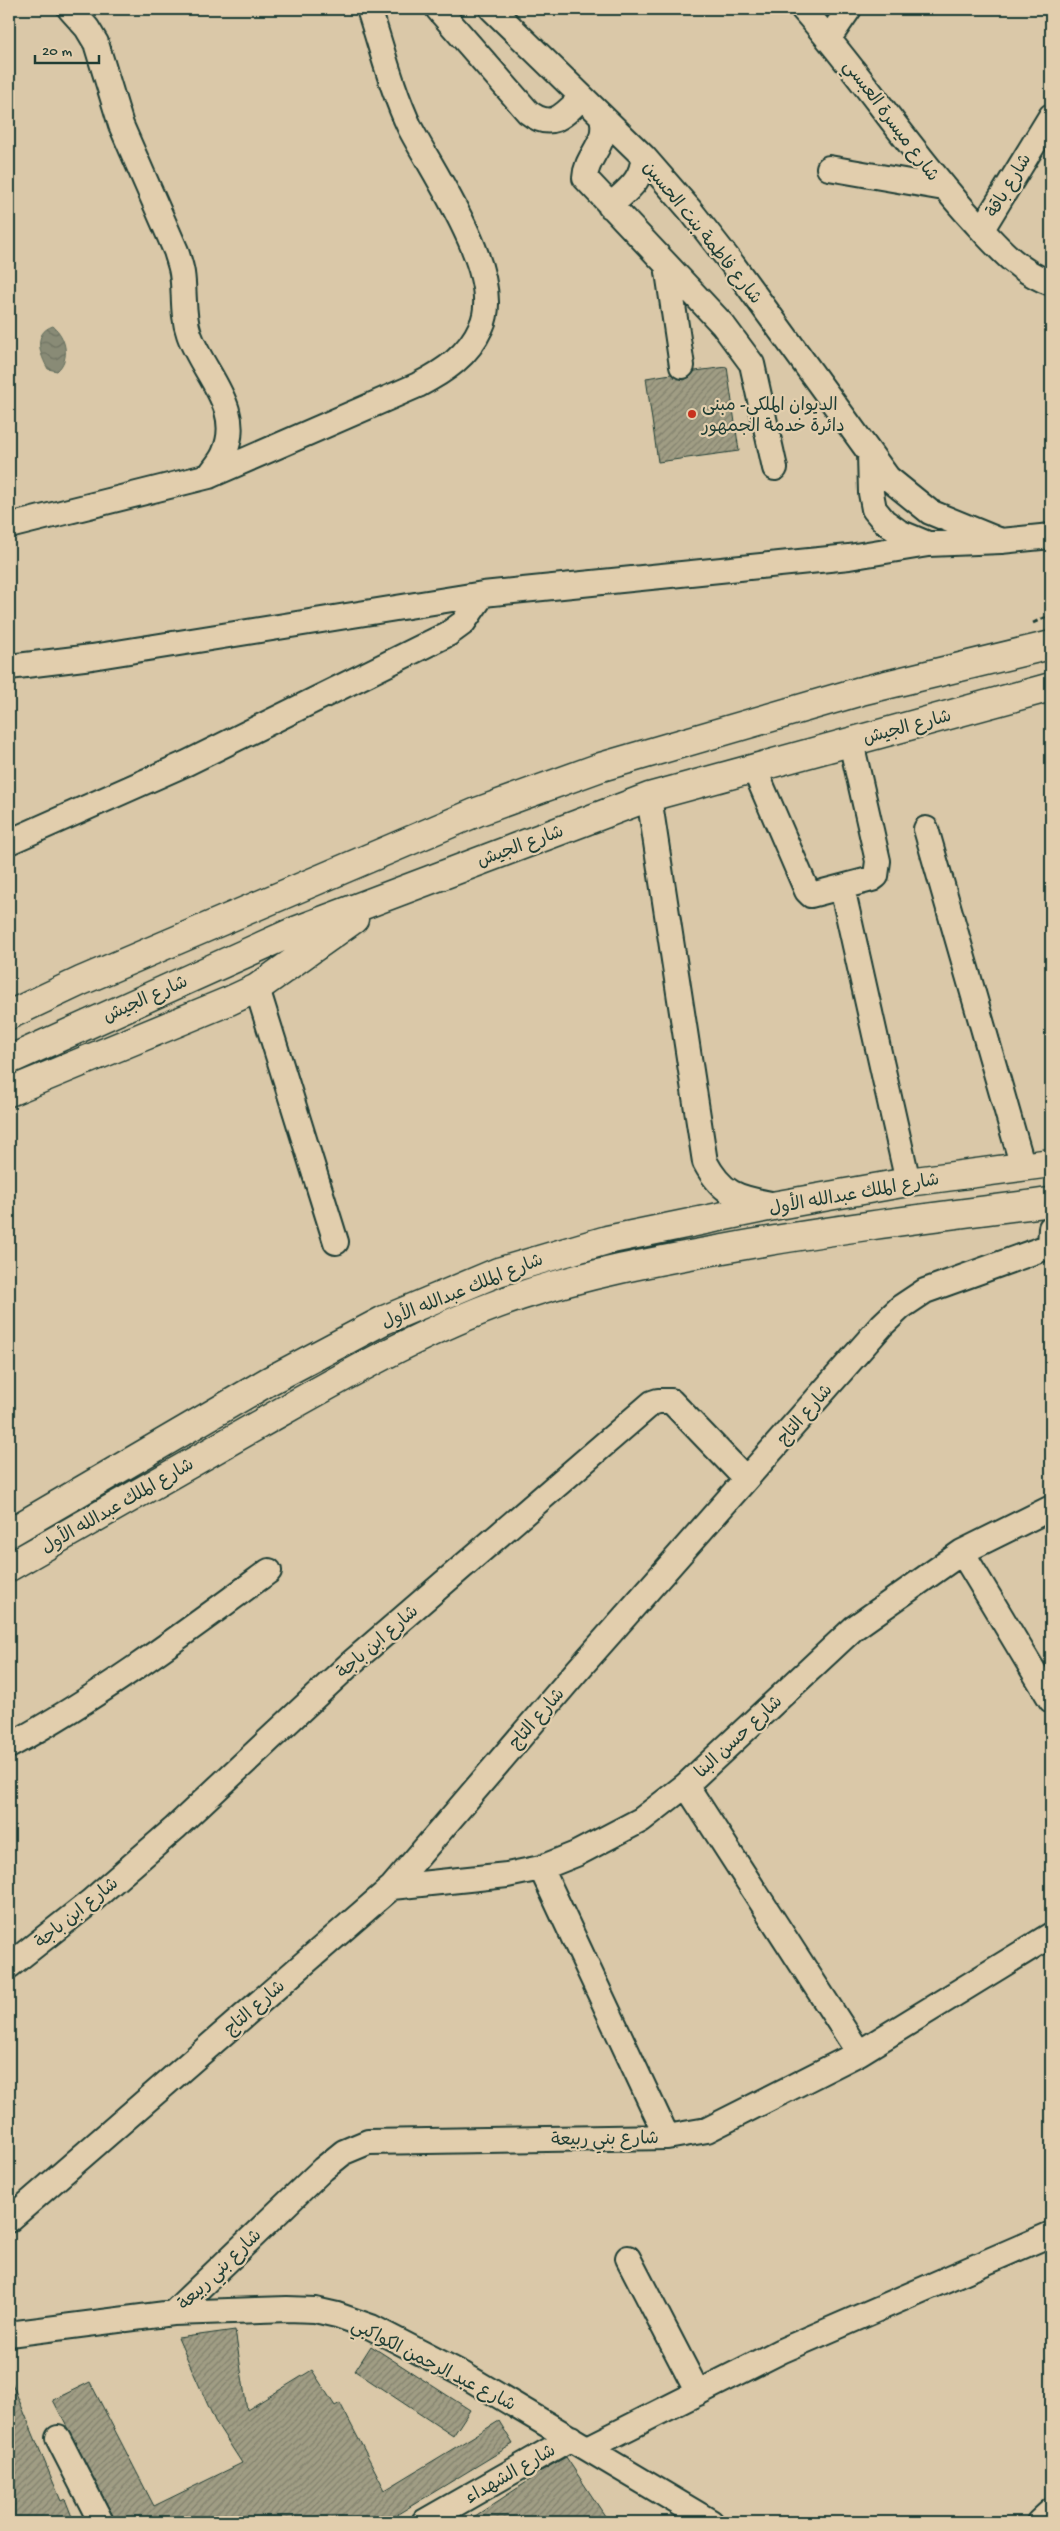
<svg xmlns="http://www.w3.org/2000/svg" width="1060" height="2531" viewBox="0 0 1060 2531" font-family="'Gochi Hand','Playpen Sans Arabic',sans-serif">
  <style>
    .water { fill: url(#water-waves); stroke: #5f6c5c }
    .building { fill: url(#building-hatch); stroke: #1f3d34 }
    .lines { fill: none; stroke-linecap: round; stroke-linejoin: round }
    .minor-casing { stroke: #1f3d34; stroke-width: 28 }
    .major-casing { stroke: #1f3d34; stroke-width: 31 }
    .highway-casing { stroke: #1f3d34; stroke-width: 31 }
    .path { stroke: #1f3d34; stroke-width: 3; stroke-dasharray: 5 4; stroke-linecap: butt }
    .minor { stroke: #e2cead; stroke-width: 24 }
    .major { stroke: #e2cead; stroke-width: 28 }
    .highway { stroke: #e2cead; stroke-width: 28 }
    .poi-dot { fill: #c8321e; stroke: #e2cead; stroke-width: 2 }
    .labels { text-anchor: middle; stroke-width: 4.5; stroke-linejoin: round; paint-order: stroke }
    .street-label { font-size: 18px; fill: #1f3d34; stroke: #e2cead }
    .poi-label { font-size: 18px; fill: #1f3d34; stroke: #e2cead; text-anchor: start }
  </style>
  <defs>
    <pattern id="water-waves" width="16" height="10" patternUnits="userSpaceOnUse" patternTransform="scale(1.25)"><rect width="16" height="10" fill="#898b76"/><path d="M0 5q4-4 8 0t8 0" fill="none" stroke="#6f7362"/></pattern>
    <pattern id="building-hatch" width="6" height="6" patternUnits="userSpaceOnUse" patternTransform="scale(1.25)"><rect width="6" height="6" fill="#a09d84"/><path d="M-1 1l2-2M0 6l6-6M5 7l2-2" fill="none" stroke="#82816d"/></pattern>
  </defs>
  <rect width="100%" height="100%" fill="#dac8a8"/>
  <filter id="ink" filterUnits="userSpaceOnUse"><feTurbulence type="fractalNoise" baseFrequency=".02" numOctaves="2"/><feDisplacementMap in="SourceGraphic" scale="10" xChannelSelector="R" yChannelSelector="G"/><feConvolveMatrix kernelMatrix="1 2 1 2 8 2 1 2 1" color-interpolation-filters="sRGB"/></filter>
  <g filter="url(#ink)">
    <path class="water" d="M53,326c13,11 18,33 4,45l-9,-2c-8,-14 -16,-36 5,-43z"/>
    <path class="building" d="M727,367l12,84 -81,11 -12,-84 25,-4 13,6 6,-3 5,-6z
      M235,2330l12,80 65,-40 23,36 5,-3 45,87 114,-69 14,23 -115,70 4,8h-286l-63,-122 37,-18 64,124 88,-43 -27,-42 -37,-83z
      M371,2346l99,64 -17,26 -98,-65z
      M9,2376l52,125 4,-2 9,23h-65z
      M566,2457l43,65h-143l67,-44 -1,-2z"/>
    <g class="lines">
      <g class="minor-casing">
        <path id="minor" d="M70,9l17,19 9,15 25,82 55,126c2,7 5,15 6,22 3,20 0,41 7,61 13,39 56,74 35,120 -3,7 -10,15 -15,22
          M438,9l90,103c24,19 36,3 54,-15
          M492,9l151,147 47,54 43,55 155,213 42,34 71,29
          M803,9c60,68 109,144 169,210 23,25 46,53 79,64
          M829,38l20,-29
          M602,117c7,27 -16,38 -17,61l82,87 15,101
          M829,168l115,20
          M610,206c16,-15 34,-26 33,-50
          M982,229l69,-113
          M667,265l56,60 29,39 23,104
          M870,454l1,39 3,16 10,12 15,11 29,12 73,-3 50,-5
          M9,526l200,-50 209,-91c27,-14 50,-29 63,-58 25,-51 -48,-154 -71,-199 -18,-38 -28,-79 -41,-119
          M9,667l83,-10 391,-63 366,-37 79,-13
          M754,768l53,123 4,4 61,-16 4,-3 2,-15 -27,-119
          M649,797l56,365c17,32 32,36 66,42
          M926,829l97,338
          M9,842l178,-79 261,-129 15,-11 20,-29
          M845,901l63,281
          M257,988l79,254
          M962,1552l89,148
          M9,1746c92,-50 176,-113 260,-175
          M686,1785l173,268
          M541,1868l126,269
          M392,1887l115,-12 34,-7 35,-14 65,-34 45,-35 168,-157 108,-76 89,-44
          M9,1966l81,-64 85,-74 176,-165 301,-260 6,-2h13l75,78
          M9,2220l383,-333 184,-215 306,-347 19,-18 24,-16 125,-45 1,-18
          M628,2258l70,135
          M173,2313l150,-144 21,-17 24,-10 299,-5 40,-7 152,-77 192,-118
          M9,2334l164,-21 114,-4 28,1 22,5 34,12 93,48 247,147
          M58,2438l43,84
          M588,2448l193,-97 270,-117
          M424,2522l147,-84
          M1039,2522l12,-11"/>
      </g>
      <g class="major-casing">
        <path id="major" d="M1050,1246h1
          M9,1533l260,-152 115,-61 114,-48 109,-32 171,-35 130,-23 143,-19
          M9,1567c83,-47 166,-95 249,-142 85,-48 170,-98 262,-129 66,-22 135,-35 203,-47 109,-20 218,-33 328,-47"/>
      </g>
      <g class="highway-casing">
        <path id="highway" d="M9,1015l72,-34 396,-169 124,-45 260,-76 190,-46
          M9,1060l286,-129 354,-134 402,-110
          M9,1092l220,-91 28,-13 97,-69"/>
      </g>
      <path class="path" d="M1033,623l18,-8"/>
      <use href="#minor" class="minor"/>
      <use href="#major" class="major"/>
      <use href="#highway" class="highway"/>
    </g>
  </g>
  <circle class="poi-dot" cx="692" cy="414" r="5"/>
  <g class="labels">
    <g class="street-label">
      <text transform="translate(892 120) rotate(53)" y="6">شارع ميسرة العبسي</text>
      <text transform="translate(1008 185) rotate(-59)" y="6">شارع باقة</text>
      <text transform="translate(703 232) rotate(51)" y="6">شارع فاطمة بنت الحسين</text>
      <text transform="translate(907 726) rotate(-15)" y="6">شارع الجيش</text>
      <text transform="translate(520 845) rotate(-20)" y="6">شارع الجيش</text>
      <text transform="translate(145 998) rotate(-24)" y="6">شارع الجيش</text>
      <text transform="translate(854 1193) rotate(-10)" y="6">شارع الملك عبدالله الأول</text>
      <text transform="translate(462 1290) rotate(-22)" y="6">شارع الملك عبدالله الأول</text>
      <text transform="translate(804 1414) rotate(-49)" y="6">شارع التاج</text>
      <text transform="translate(117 1505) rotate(-30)" y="6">شارع الملك عبدالله الأول</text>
      <text transform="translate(377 1641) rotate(-41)" y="6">شارع ابن باجة</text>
      <text transform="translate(536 1718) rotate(-49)" y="6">شارع التاج</text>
      <text transform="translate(738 1736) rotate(-43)" y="6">شارع حسن البنا</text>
      <text transform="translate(76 1912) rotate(-39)" y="6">شارع ابن باجة</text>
      <text transform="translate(254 2007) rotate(-41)" y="6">شارع التاج</text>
      <text transform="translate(605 2138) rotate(-1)" y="6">شارع بني ربيعة</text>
      <text transform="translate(219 2269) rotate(-44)" y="6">شارع بني ربيعة</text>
      <text transform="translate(434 2364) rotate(27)" y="6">شارع عبد الرحمن الكواكبي</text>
      <text transform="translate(510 2473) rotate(-30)" y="6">شارع الشهداء</text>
    </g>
    <g class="poi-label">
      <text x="702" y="410">الديوان الملكي- مبنى<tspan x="702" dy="21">دائرة خدمة الجمهور</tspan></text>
    </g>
  </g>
  <rect width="1060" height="2531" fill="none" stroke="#e2cead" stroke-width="30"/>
  <rect x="15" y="15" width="1030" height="2501" fill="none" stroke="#1f3d34" stroke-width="2" filter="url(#ink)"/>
  <path d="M35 55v8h64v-8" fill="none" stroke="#1f3d34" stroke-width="2.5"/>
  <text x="42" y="55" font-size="15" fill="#1f3d34" stroke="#e2cead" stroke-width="4" paint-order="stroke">20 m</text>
</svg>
